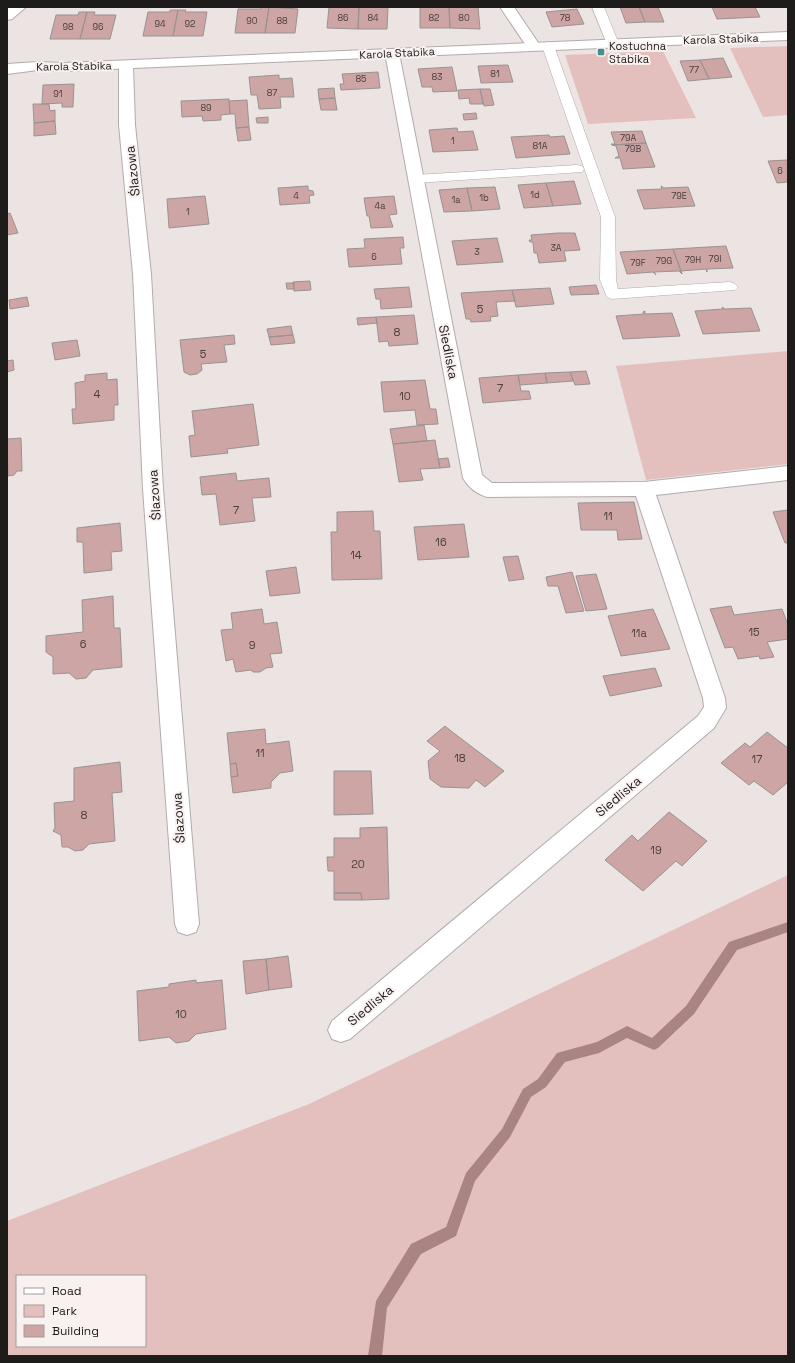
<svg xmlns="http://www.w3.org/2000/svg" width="795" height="1363" viewBox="0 0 795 1363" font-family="'Space Grotesk',sans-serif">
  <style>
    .green { fill: #e3c0be; fill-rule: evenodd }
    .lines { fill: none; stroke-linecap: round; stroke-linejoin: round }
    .stream { fill: #a98483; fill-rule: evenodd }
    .building { fill: #cca5a4; stroke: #9a9292 }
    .service-casing { stroke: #b3abab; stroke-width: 1 }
    .minor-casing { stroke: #b3abab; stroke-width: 2 }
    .tertiary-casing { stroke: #b3abab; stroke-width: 2 }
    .service { fill: #fff; fill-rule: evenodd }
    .minor { fill: #fff; fill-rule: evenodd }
    .tertiary { fill: #fff; fill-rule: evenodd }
    .poi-dot { fill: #458d91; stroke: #f9f1f0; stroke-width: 1.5 }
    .labels { text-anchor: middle; stroke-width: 4; stroke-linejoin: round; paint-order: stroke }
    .far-number-label { font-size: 9px; fill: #4a3e3d }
    .far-street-label { font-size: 11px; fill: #1e1b1b; stroke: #f9f1f0 }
    .far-poi-label { font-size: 11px; fill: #1e1b1b; stroke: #f9f1f0; text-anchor: start }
    .number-label { font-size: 11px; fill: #4a3e3d }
    .street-label { font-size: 13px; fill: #1e1b1b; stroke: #f9f1f0 }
  </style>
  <rect width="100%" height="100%" fill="#ece3e3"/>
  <path class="green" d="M788,46v69l-25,2 -33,-69z
    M663,51l33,67 -108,6 -23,-69z
    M788,351v113l-142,16 -30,-114z
    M7,613l1,341h-1z
    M788,875v481h-781v-135l302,-117zM17,1276h128v70h-128z"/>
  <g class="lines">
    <path class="stream" d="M788,922v10l-51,18 -43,64 -36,34 -4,2 -27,-12 -28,15 -34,9 -19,25 -15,10 -21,40 -35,44 -19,55 -35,18 -34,54 -5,48h-14l8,-55 35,-57 35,-17 20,-54 36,-44 21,-40 15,-10 19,-26 40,-11 30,-16 25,12 34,-32 43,-64z"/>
  </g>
  <path class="building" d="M261,7h8l-4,26h-30l3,-24h23z
    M269,7l29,2 -3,24h-30z
    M329,7h30l-1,22 -31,-1z
    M359,7h29l-1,22h-29z
    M420,7h29l1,21h-30z
    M449,7h29l2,22 -30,-1z
    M620,7h19l6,15 -19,1z
    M639,7h19l6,15h-19z
    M712,7h43l5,10 -43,2z
    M577,9l7,15 -32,3 -6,-15z
    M170,10h8l-5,26h-30l5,-24h22z
    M178,10h8l-1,2h22l-4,24h-30z
    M79,12h8l-7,27h-30l6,-24h22z
    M87,12h8l-1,3h22l-6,24h-30z
    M723,58l9,19 -23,2 -9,-19z
    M700,60l9,19 -21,2 -8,-20z
    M508,65l5,17 -32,1 -3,-17z
    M452,67l5,24 -24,1 -1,-5h-10l-4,-18z
    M378,72l2,16 -39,2 -1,-6h4l-2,-10z
    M279,75v4l13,-1 2,19h-14l1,11 -22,1 -2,-14h-6l-2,-18z
    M74,84l-1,23h-11v-4l-20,1 1,-19z
    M334,88l1,10 -16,1 -1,-10z
    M480,89h10l4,16 -10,1z
    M480,89l3,15h-13l-1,-6 -10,1 -1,-9z
    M335,98l2,12h-16l-2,-11z
    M229,99l1,15 -9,1v5l-18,1 -1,-5 -20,1 -1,-16z
    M247,100l2,27 -13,1 -1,-14h-5l-1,-13z
    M33,104h16l1,7 5,-1v11l-21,2z
    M476,113l1,6 -13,1 -1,-6z
    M268,117v6h-11l-1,-5z
    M55,121l1,13 -22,2v-13z
    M249,127l2,13 -13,1 -2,-13z
    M457,128l1,4 15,-1 5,19 -45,2 -4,-22z
    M642,131l4,12 -34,2 -1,-1h4l-4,-12z
    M549,135l1,2 14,-1 6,18 -54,4 -5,-21z
    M646,143l9,24 -32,2 -3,-11h-5l4,-2 -3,-10 -4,-1z
    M788,160v22l-11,1 -9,-22z
    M574,181l7,23 -28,2 -7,-23z
    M546,183l7,23 -29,2 -6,-23z
    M308,186v4l5,1 1,4 -5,1 1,7 -30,2 -2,-17z
    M661,186l3,2 24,-1 7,19 -51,3 -7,-19 25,-1z
    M495,187l5,22 -28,2 -5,-23z
    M467,188l5,23 -28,1 -5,-22z
    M205,196l4,28 -40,4 -2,-29z
    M394,196l3,18 -8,1 4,12 -22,1 -2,-12h-2l-3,-18z
    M10,213l8,20 -11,2v-21z
    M558,233h17l5,17 -16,1 2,10 -27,2 -2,-10h-3l-1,-11h-3l-1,-2h3l-1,-5z
    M403,237l1,11h-4l2,16 -53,3 -2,-18 18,-1 -1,-9z
    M497,238l6,24 -46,3 -5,-24z
    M726,246l7,22 -26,1v3l-1,-3 -25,2 1,3 -9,-25z
    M673,249l9,25 -3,-3 -25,1 2,3 -3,-3 -26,2 -7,-22z
    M310,281l1,9 -17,1 -1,-9z
    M286,283h8v6h-7z
    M596,285l3,9 -28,1 -2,-8z
    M409,287l3,20 -31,2 -1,-10h-4l-2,-10z
    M550,288l4,16 -38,3 -4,-17z
    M512,290l3,11 -19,1 2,14 -8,1 1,4 -20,1 -1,-3h-4l-5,-26z
    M27,297l2,9 -19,3 -1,-9z
    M722,307l3,2 26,-1 9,23 -57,3 -8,-23 28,-2z
    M645,311v3l27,-1 8,23 -57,3 -7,-23 28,-2 -1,-2z
    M414,315l4,29 -29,2 -1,-5 -9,1 -3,-25z
    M376,317l1,6 -19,2 -1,-7z
    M291,326l2,9 -24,2 -2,-8z
    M234,335l1,9 -11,1 3,17 -26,2 1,6 -5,4 -7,1 -6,-3 -4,-32z
    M293,335l2,8 -24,2 -2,-8z
    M77,340l3,16 -25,4 -3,-17z
    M13,360l1,10 -7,2v-11z
    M586,371l4,13 -15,1 -5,-13z
    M570,372l3,9 -26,2 -2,-10z
    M107,373v7l10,-1 1,26h-4v15l-41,4 -1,-15h4l-1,-26 10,-2v-6z
    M545,373l2,10 -27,2 -2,-10z
    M518,375l3,16h8l2,8 -48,4 -4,-25z
    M425,380l5,29h6l2,15 -21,1 -2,-15 -31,2 -3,-30z
    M253,404l6,41 -32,4 1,4 -37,4 -2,-21 6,-1 -3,-24z
    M424,425l3,16 -34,3 -3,-15z
    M21,438l1,33h-5l-3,4 -6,1 -1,-37z
    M435,440l5,28 -20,1 3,11 -24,2 -6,-38z
    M448,458l2,9 -10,1 -2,-9z
    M236,473l1,8 32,-3 2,19 -19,1 3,23 -35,4 -4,-31 -14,1 -2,-18z
    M634,502l8,37 -24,1 -1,-10h-36l-3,-27z
    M788,510v33h-3l-12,-31z
    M373,511l1,20h6l2,48 -50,1 -1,-48h6v-20z
    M120,523l2,28 -11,1 1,18 -28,3 -1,-31h-6v-14z
    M464,524l5,33 -51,3 -4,-33z
    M518,556l6,23 -15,2 -6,-24z
    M296,567l4,26 -30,3 -4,-25z
    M572,572l12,39 -18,2 -8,-27h-10l-2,-9z
    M596,574l11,35 -21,2 -10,-35z
    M113,596l1,32h6l2,39 -29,3 -7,8 -10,1 -7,-6 -16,1v-17l-7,-5v-16l37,-4 -1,-32z
    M731,606l3,9 48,-6 6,16v14l-21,3 7,15 -14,2 -1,-3 -21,3 -5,-12 -8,1 -15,-39z
    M262,609l2,15 13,-2 5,31 -12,1 3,13 -7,1 -6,4h-7l-2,-2 -15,2 -3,-13 -7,2 -5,-31 12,-1 -2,-16z
    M653,609l17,40 -49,7 -13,-40z
    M655,668l7,18 -52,10 -7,-20z
    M445,726l6,5 53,40 -19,16 -9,-7 -7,8 -28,-1 -11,-8 -2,-18 12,-10 -13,-10z
    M265,729l1,15 23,-3 4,30 -13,2 -9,9v6l-38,5 -2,-16 7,-1 -2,-13 -6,1 -3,-31z
    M767,732l21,16v34l-15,13 -19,-14 -5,4 -28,-22 24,-20 5,4z
    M120,762l2,30 -10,1 3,48 -26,3 -6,6 -8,1 -7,-4h-6l-1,-12 -8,-4 2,-3 -1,-25 20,-2v-33z
    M236,763l2,13 -7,1 -1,-13z
    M334,771h37l2,43 -39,1z
    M669,812l38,29 -25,25 -6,-5 -33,30 -38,-31 27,-25 6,6z
    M387,827l2,72 -27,1 -1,-7h-27v-22h-6l-1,-14h7v-19h26v-10z
    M334,893h27l1,7h-28z
    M288,956l4,31 -23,3 -3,-31z
    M266,959l3,31 -23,4 -3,-33z
    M196,980v3l26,-3 4,49 -30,5 -7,7 -13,2 -7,-6 -30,4 -2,-50 32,-4v-3z"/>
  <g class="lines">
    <g class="service-casing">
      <path id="service" d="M592,7h12l15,37 -2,3 -4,1 -6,-4z
        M548,42l6,4 61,171 1,63 2,9 112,-7 5,2 3,3 -3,3 -123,9 -5,-2 -7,-17 1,-63 -59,-171z
        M577,165l5,1 2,3 -2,3 -166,11 -5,-1 -2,-3 2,-3 5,-1z"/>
    </g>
    <g class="minor-casing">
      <path id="minor" d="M500,7h14l27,40 -2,3h-10z
        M392,49l5,1 2,3 83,422 10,8 152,-1 144,-16v14l-132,15 69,203 1,10 -12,20 -364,311 -9,3 -9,-3 -4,-9 4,-9 366,-305 6,-9 -1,-9 -67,-202 -149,1c-10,-3 -19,-10 -24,-19l-78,-425 2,-3z
        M126,61l5,1 2,3 2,60 16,149 12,215 36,435 -3,8 -9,3 -9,-3 -3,-8 -32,-435 -10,-215 -14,-149v-60l2,-3z"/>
    </g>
    <g class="tertiary-casing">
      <path id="tertiary" d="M10,7h16l-14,12 -5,1v-11z
        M788,32v8l-724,31 -26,-1 -31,4v-10l31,-2 26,1z"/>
    </g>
    <use href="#service" class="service"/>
    <use href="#minor" class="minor"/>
    <use href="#tertiary" class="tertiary"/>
  </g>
  <rect class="poi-dot" x="597" y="48" width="8" height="8" rx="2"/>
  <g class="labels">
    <g class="far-number-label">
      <text x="343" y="21">86</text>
      <text x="373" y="21">84</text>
      <text x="434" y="21">82</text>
      <text x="464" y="21">80</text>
      <text x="565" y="21">78</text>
      <text x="252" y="24">90</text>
      <text x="282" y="24">88</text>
      <text x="160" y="27">94</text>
      <text x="190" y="27">92</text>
      <text x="68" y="30">98</text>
      <text x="98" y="30">96</text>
      <text x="694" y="73">77</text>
      <text x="495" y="77">81</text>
      <text x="437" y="80">83</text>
      <text x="361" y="82">85</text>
      <text x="272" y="96">87</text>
      <text x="58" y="97">91</text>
      <text x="206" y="111">89</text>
      <text x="628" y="141">79A</text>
      <text x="453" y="144">1</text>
      <text x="540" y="149">81A</text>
      <text x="633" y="152">79B</text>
      <text x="780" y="174">6</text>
      <text x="535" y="198">1d</text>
      <text x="296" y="199">4</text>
      <text x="679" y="199">79E</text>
      <text x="484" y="201">1b</text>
      <text x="456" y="203">1a</text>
      <text x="380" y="209">4a</text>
      <text x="188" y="215">1</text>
      <text x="556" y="251">3A</text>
      <text x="477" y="255">3</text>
      <text x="374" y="260">6</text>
      <text x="715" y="262">79I</text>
      <text x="693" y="263">79H</text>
      <text x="664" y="264">79G</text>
      <text x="638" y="266">79F</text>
    </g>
    <g class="far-street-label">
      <text transform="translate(721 39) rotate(-2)" y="4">Karola Stabika</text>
      <text transform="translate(397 53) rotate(-3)" y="4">Karola Stabika</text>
      <text transform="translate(74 66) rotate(-1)" y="4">Karola Stabika</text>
    </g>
    <g class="far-poi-label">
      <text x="609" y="50">Kostuchna<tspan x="609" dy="13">Stabika</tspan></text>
    </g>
    <g class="number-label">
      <text x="480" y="313">5</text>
      <text x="397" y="336">8</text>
      <text x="203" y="358">5</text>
      <text x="500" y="392">7</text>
      <text x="97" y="398">4</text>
      <text x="405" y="400">10</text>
      <text x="236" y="514">7</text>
      <text x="608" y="520">11</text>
      <text x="441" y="546">16</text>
      <text x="356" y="559">14</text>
      <text x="754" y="636">15</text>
      <text x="639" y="637">11a</text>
      <text x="83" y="648">6</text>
      <text x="252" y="649">9</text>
      <text x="260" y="757">11</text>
      <text x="460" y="762">18</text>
      <text x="757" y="763">17</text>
      <text x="84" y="819">8</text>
      <text x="656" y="854">19</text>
      <text x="358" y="868">20</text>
      <text x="181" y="1018">10</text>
    </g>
    <g class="street-label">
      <text transform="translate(132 171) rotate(-96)" y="5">Ślazowa</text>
      <text transform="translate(449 352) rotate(79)" y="5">Siedliska</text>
      <text transform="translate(154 495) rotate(-94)" y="5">Ślazowa</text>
      <text transform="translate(618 796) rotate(-40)" y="5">Siedliska</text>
      <text transform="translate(178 818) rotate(-94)" y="5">Ślazowa</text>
      <text transform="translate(370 1005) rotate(-40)" y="5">Siedliska</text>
    </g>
  </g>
  <rect width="795" height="1363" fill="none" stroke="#1e1b1b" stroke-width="16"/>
  <rect x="16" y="1275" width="130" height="72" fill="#f9f1f0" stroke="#a19b9b"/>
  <rect x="24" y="1288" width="20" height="6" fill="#ffffff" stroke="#a19b9b"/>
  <text x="52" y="1295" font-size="12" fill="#1e1b1b">Road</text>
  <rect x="24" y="1305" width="20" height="12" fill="#e3c0be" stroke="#a19b9b"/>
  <text x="52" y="1315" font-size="12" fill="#1e1b1b">Park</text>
  <rect x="24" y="1325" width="20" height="12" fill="#cca5a4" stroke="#a19b9b"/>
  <text x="52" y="1335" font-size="12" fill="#1e1b1b">Building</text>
</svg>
